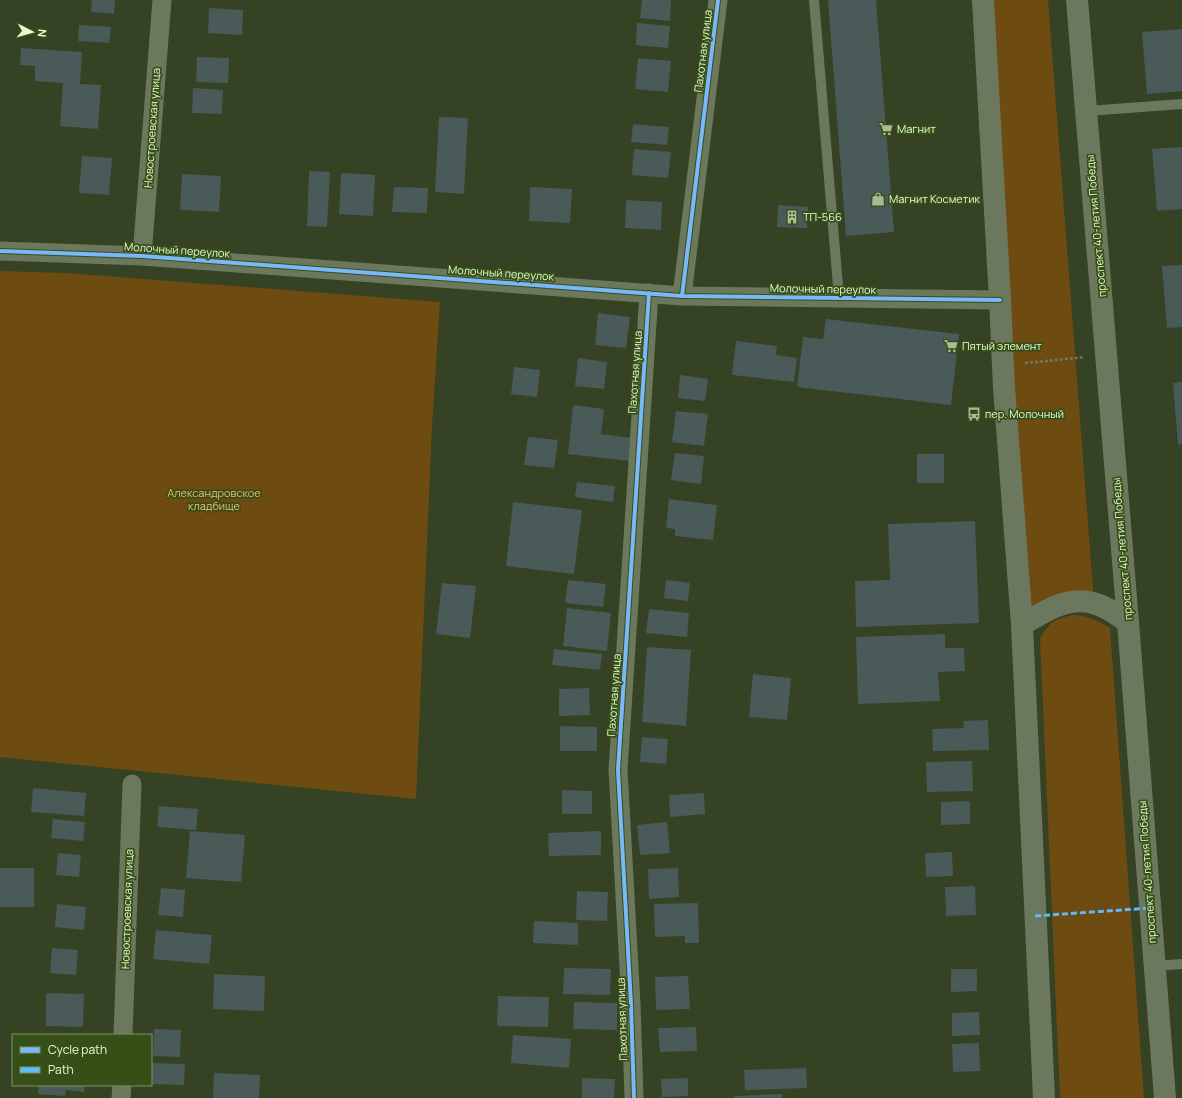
<svg xmlns="http://www.w3.org/2000/svg" width="1182" height="1098" viewBox="0 0 1182 1098" font-family="Manrope,sans-serif">
  <style>
    .green { fill: #6e4b10 }
    .building { fill: #495a58 }
    .lines { fill: none; stroke-linecap: round; stroke-linejoin: round }
    .path { stroke: #6e7961; stroke-width: 2.5; stroke-dasharray: 3 2; stroke-linecap: butt }
    .lane { stroke: #6b785d; stroke-width: 10 }
    .street { stroke: #6b785d; stroke-width: 19 }
    .secondary { stroke: #6b785d; stroke-width: 22 }
    .quiet { stroke: #60bafa; stroke-width: 3; stroke-dasharray: 6 3; stroke-linecap: butt }
    .cycleway-casing { stroke: #364f17; stroke-width: 6 }
    .cycleway { stroke: #7ab7fb; stroke-width: 4 }
    .labels { text-anchor: middle; stroke-width: 3.5; stroke-linejoin: round; paint-order: stroke }
    .street-label { font-size: 11px; fill: #e6fad3; stroke: #364f17 }
    .poi-label { font-size: 11px; fill: #e6fad3; stroke: #364f17; text-anchor: start }
    .park-label { font-size: 11px; fill: #f8b96d; stroke: #364f17 }
  </style>
  <rect width="100%" height="100%" fill="#354224"/>
  <path class="green" d="M988,0h60l46,602 -68,6z
    M0,271l67,2 373,29 -8,124 -16,373 -416,-42z
    M1073,615c14,1 25,5 37,13l34,470h-84l-20,-460c10,-16 14,-19 33,-23z"/>
  <path class="building" d="M92,0h23l-1,14 -23,-2z
    M642,0h29l-1,21 -30,-3z
    M828,0h48l18,232 -48,4z
    M209,8l34,2 -1,25 -34,-2z
    M637,23l33,3 -2,22 -32,-3z
    M79,25l32,2 -2,16 -31,-2z
    M1182,29v62l-35,3 -5,-62z
    M21,48l61,4 -2,32 21,1 -3,44 -38,-3 3,-43 -28,-2v-15l-15,-1z
    M197,57l32,1 -1,25 -32,-1z
    M638,58l33,3 -3,31 -33,-3z
    M193,88l30,2 -1,24 -30,-1z
    M439,117l29,1 -4,76 -29,-2z
    M633,124l36,3 -2,18 -36,-3z
    M1182,147v62l-25,2 -5,-62z
    M634,149l37,3 -3,26 -36,-3z
    M82,156l30,2 -3,37 -30,-2z
    M309,171l21,1 -3,55 -20,-1z
    M341,173l34,2 -2,41 -34,-2z
    M182,174l39,2 -2,36 -39,-2z
    M394,187l34,1 -1,25 -35,-1z
    M530,187l42,2 -2,34 -41,-2z
    M626,200l36,2 -1,28 -36,-2z
    M778,205l30,2 -1,21 -30,-1z
    M1182,265v62l-15,1 -5,-62z
    M598,313l32,4 -4,31 -31,-3z
    M826,319l133,15 -8,71 -154,-18 6,-50 20,2z
    M736,341l41,5 -1,9 21,3 -3,24 -62,-7z
    M578,358l29,4 -3,27 -29,-3z
    M514,367l26,3 -3,27 -26,-3z
    M680,375l28,4 -3,22 -27,-3z
    M1182,382v62l-4,1 -5,-62z
    M573,405l31,4 -3,25 31,4 -2,23 -62,-7z
    M676,411l32,3 -4,32 -32,-4z
    M528,437l30,3 -4,28 -30,-3z
    M675,453l29,3 -3,28 -30,-4z
    M917,454h27v29h-27z
    M577,482l38,4 -2,16 -38,-5z
    M669,499l48,6 -4,35 -38,-4v-7l-9,-1z
    M513,502l69,8 -8,64 -68,-8z
    M975,521l4,102 -123,4 -1,-46 35,-1 -2,-56z
    M568,580l38,4 -3,23 -38,-4z
    M666,580l24,3 -2,18 -24,-3z
    M442,583l34,3 -6,52 -34,-4z
    M567,608l44,5 -4,38 -44,-5z
    M649,609l40,4 -2,24 -41,-4z
    M945,634v14h19l1,23 -27,1 2,29 -82,3 -2,-67z
    M647,647l44,3 -5,76 -44,-4z
    M554,649l48,5 -2,16 -48,-5z
    M753,674l38,4 -4,42 -38,-3z
    M589,688l1,27 -31,1v-27z
    M988,720l1,30 -56,1 -1,-22 32,-1 -1,-7z
    M560,726l37,1v24h-37z
    M642,737l26,2 -2,25 -26,-2z
    M972,761l1,30 -46,1 -1,-30z
    M33,788l53,5 -2,23 -53,-4z
    M562,790l30,1v23h-30z
    M704,793l1,21 -35,3 -1,-22z
    M970,801v23l-29,1v-23z
    M159,806l39,3 -2,21 -39,-3z
    M53,819l32,3 -2,19 -32,-3z
    M667,822l3,31 -30,2 -3,-30z
    M190,831l55,4 -4,47 -55,-4z
    M601,831v24l-52,1 -1,-23z
    M952,852l1,24 -27,1 -1,-24z
    M58,853l23,2 -2,22 -23,-2z
    M0,868h34v39h-34z
    M678,868l1,29 -30,2 -1,-30z
    M975,886l1,29 -30,1 -1,-29z
    M161,888l24,2 -2,27 -25,-2z
    M577,891l31,1 -1,29 -31,-1z
    M698,903l1,40h-14v-7l-30,1 -1,-33z
    M57,904l29,3 -2,23 -29,-3z
    M534,921l44,2v22l-45,-2z
    M156,930l56,5 -3,29 -56,-5z
    M52,948l26,2 -2,25 -26,-2z
    M564,968l47,1 -1,26 -47,-1z
    M951,969h26v22l-26,1z
    M214,974l51,2 -1,35 -51,-2z
    M688,976l2,33 -34,1 -1,-33z
    M46,993l38,1 -1,33 -37,-1z
    M498,996l51,1 -1,30 -51,-1z
    M574,1002l43,1v27l-44,-1z
    M979,1012l1,23 -28,1v-23z
    M696,1027l1,24 -37,1 -2,-24z
    M154,1029l27,1 -1,27 -27,-1z
    M513,1035l58,4 -2,29 -58,-5z
    M979,1043l1,28 -27,1 -1,-28z
    M151,1063l34,1 -1,21 -33,-1z
    M806,1068l1,20 -62,2 -1,-20z
    M214,1073l46,2 -1,23h-46z
    M582,1078l33,1 -1,19h-32z
    M688,1078v18l-26,1 -1,-18z
    M39,1085h46l-1,7 -18,-2 -1,6 -27,-2z
    M782,1094v4h-47v-2z"/>
  <g class="lines">
    <path class="path" d="M1025,363l59,-6"/>
    <path class="lane" d="M814,0l25,298
      M1087,111l95,-7
      M1154,966l28,-2"/>
    <path class="street" d="M0,251l142,5 540,40 318,4
      M142,256l20,-256
      M682,296l36,-296
      M123,1035l9,-251
      M121,1098l1,-13
      M634,1098l-3,-94 -13,-234 31,-477"/>
    <path class="secondary" d="M983,0l17,300 4,88 18,237 22,473
      M1077,0l51,622 37,476
      M1022,625c21,-13 45,-29 71,-22 13,3 24,12 35,19"/>
    <path class="quiet" d="M1035,916l115,-8"/>
    <g class="cycleway-casing">
      <path id="cycleway" d="M0,251l142,5 540,40 318,4
        M682,296l36,-296
        M634,1098l-3,-94 -13,-234 31,-477"/>
    </g>
    <use href="#cycleway" class="cycleway"/>
  </g>
  <defs>
    <g id="supermarket-bare" transform="scale(1.08)"><path d="M-6-5.5h2.5l.6 2H6L4.5 2H-2.5L-4.4-4H-6ZM-1.5 3.2a1.3 1.3 0 1 0 .1 0ZM3 3.2a1.3 1.3 0 1 0 .1 0Z" fill="#a8ba96" stroke="#364f17" stroke-width="2.5" paint-order="stroke"/></g>
    <g id="shop-bare" transform="scale(1.08)"><path d="M-5-2.5h2.3a2.7 3.5 0 0 1 5.4 0H5L5.5 6h-11ZM-1.5-2.5h3a1.5 2.3 0 0 0-3 0Z" fill="#a8ba96" stroke="#364f17" stroke-width="2.5" paint-order="stroke"/></g>
    <g id="building-bare" transform="scale(1.08)"><path d="M-4-6H4V6H1V3H-1V6H-4ZM-2.5-4.3h1.7v1.8h-1.7ZM.8-4.3h1.7v1.8H.8ZM-2.5-1h1.7V.8h-1.7ZM.8-1h1.7V.8H.8Z" fill="#a8ba96" stroke="#364f17" stroke-width="2.5" paint-order="stroke"/></g>
    <g id="bus-bare" transform="scale(1.08)"><path d="M-5-6H5V4H4V6H2V4H-2V6H-4V4H-5ZM-3.5-4V0h7V-4ZM-3.5 1.2v1.5H-2V1.2ZM2 1.2v1.5H3.5V1.2Z" fill="#a8ba96" stroke="#364f17" stroke-width="2.5" paint-order="stroke"/></g>
  </defs>
  <g fill-rule="evenodd">
    <use href="#supermarket-bare" x="886" y="129"/>
    <use href="#shop-bare" x="878" y="199"/>
    <use href="#building-bare" x="792" y="217"/>
    <use href="#supermarket-bare" x="951" y="346"/>
    <use href="#bus-bare" x="974" y="414"/>
  </g>
  <g class="labels">
    <g class="street-label">
      <text transform="translate(703 51) rotate(-83)" y="4">Пахотная улица</text>
      <text transform="translate(152 128) rotate(-86)" y="4">Новостроевская улица</text>
      <text transform="translate(1096 226) rotate(-95)" y="4">проспект 40-летия Победы</text>
      <text transform="translate(177 250) rotate(4)" y="4">Молочный переулок</text>
      <text transform="translate(501 273) rotate(4)" y="4">Молочный переулок</text>
      <text transform="translate(823 289) rotate(1)" y="4">Молочный переулок</text>
      <text transform="translate(635 372) rotate(-86)" y="4">Пахотная улица</text>
      <text transform="translate(1122 549) rotate(-95)" y="4">проспект 40-летия Победы</text>
      <text transform="translate(614 695) rotate(-86)" y="4">Пахотная улица</text>
      <text transform="translate(1147 872) rotate(-94)" y="4">проспект 40-летия Победы</text>
      <text transform="translate(127 909) rotate(-88)" y="4">Новостроевская улица</text>
      <text transform="translate(622 1019) rotate(-92)" y="4">Пахотная улица</text>
    </g>
    <g class="poi-label">
      <text x="897" y="133">Магнит</text>
      <text x="889" y="203">Магнит Косметик</text>
      <text x="803" y="221">ТП-566</text>
      <text x="962" y="350">Пятый элемент</text>
      <text x="985" y="418">пер. Молочный</text>
    </g>
    <g class="park-label">
      <text x="214" y="497">Александровское<tspan x="214" dy="13">кладбище</tspan></text>
    </g>
  </g>
  <rect x="12" y="1034" width="140" height="52" fill="#364f17" stroke="#7c9362"/>
  <rect x="20" y="1047" width="20" height="6" fill="#7ab7fb" stroke="#7c9362"/>
  <text x="48" y="1054" font-size="12" fill="#e6fad3">Cycle path</text>
  <rect x="20" y="1067" width="20" height="6" fill="#60bafa" stroke="#7c9362"/>
  <text x="48" y="1074" font-size="12" fill="#e6fad3">Path</text>
  <g transform="translate(32 32) rotate(96)" stroke="#364f17" stroke-width="3" paint-order="stroke">
  <path d="M0-3L7 15L0 10L-7 15Z" fill="#e6fad3"/>
  <text y="-6" font-size="11" font-weight="bold" text-anchor="middle" fill="#e6fad3">N</text>
  </g>
</svg>
